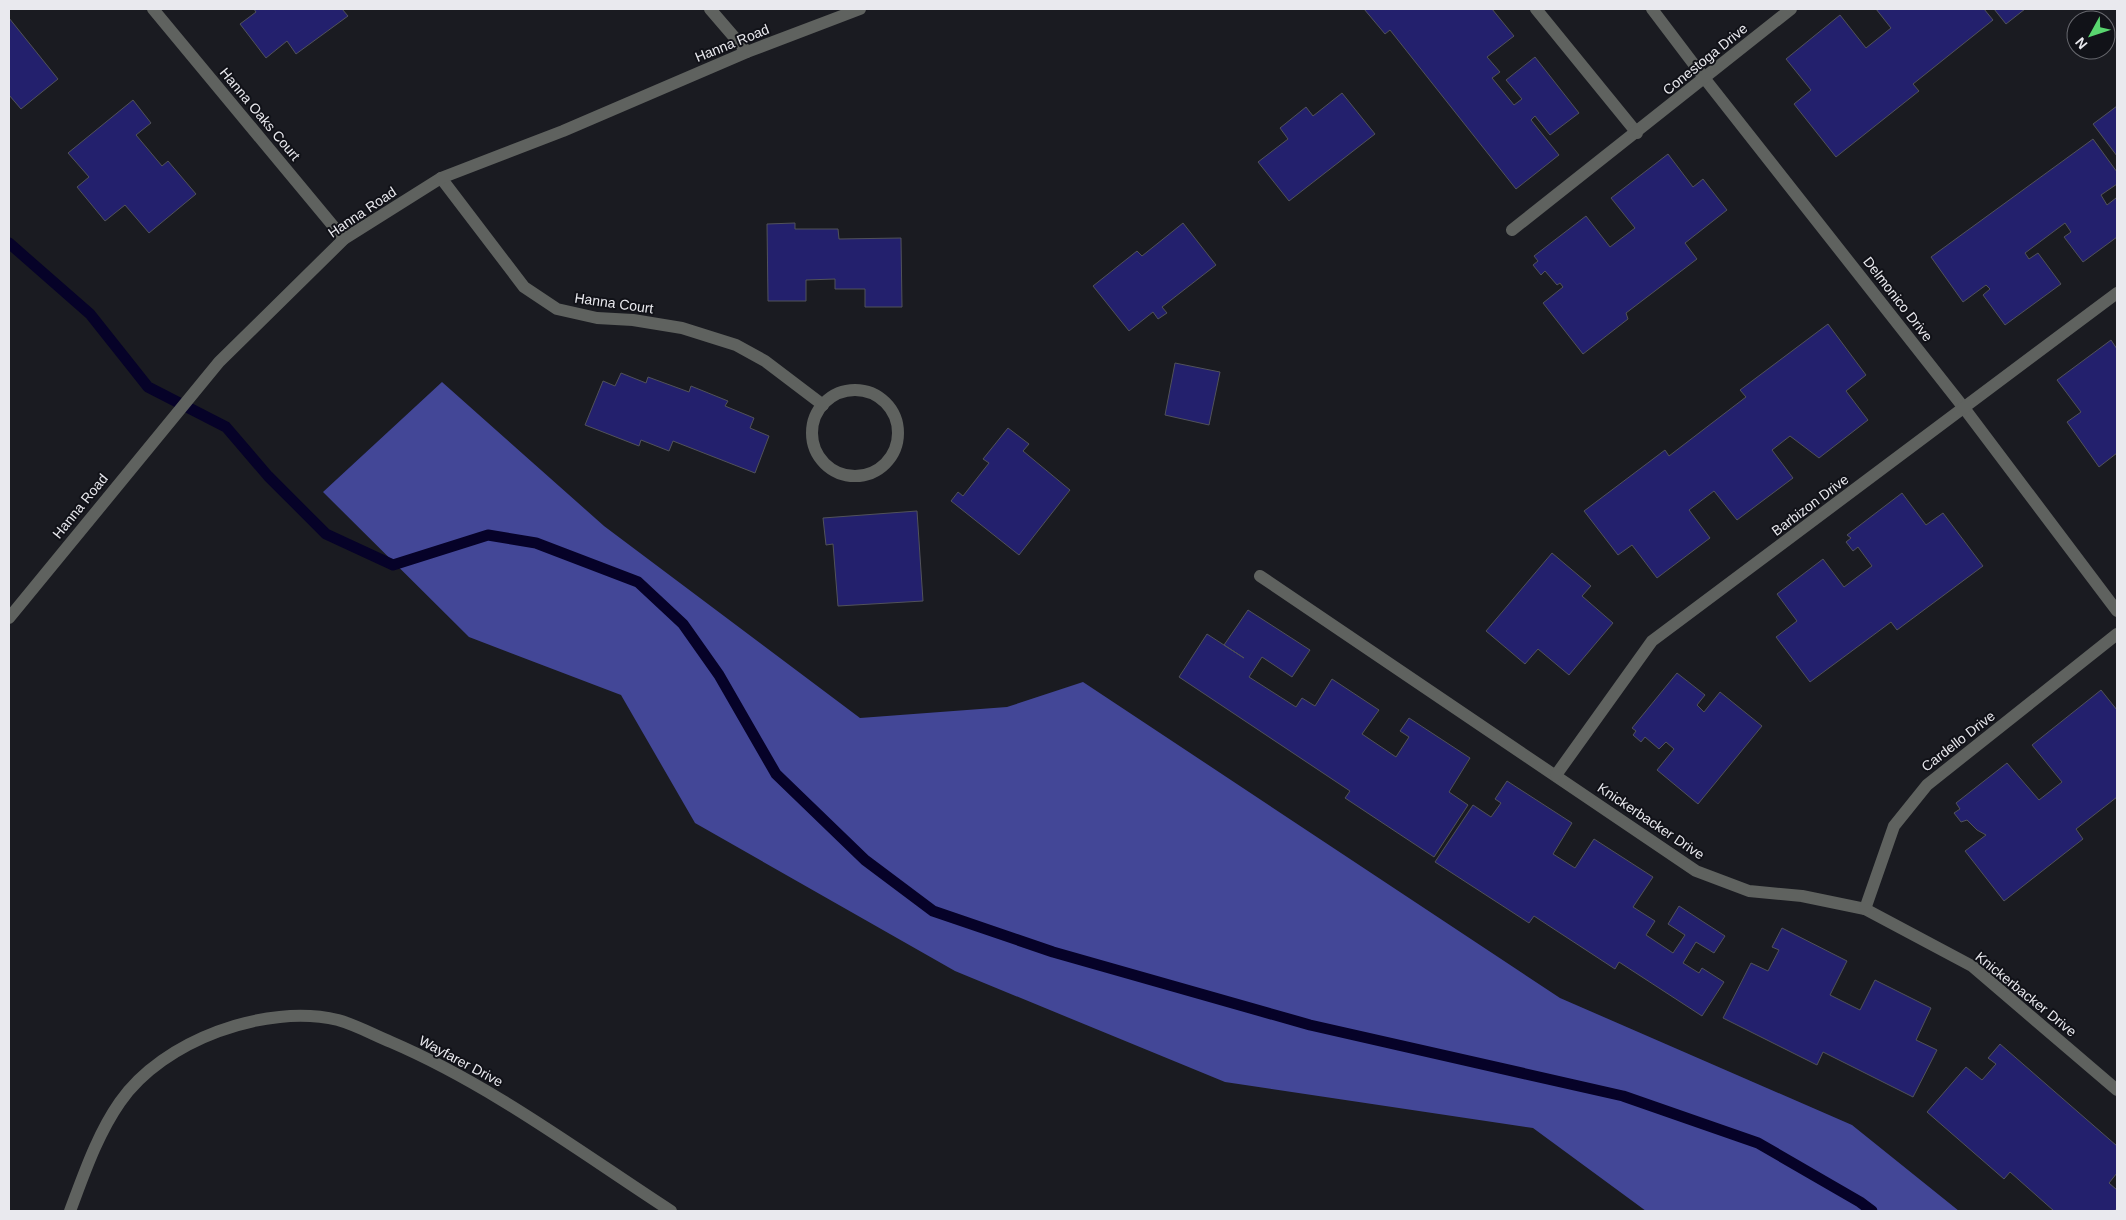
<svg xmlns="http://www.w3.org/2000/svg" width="2126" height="1220" font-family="Arial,sans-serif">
	<rect width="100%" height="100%" fill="#1a1b21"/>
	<path fill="#434797" d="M442,382L604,526L860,718L1007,707L1083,682L1560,998L1852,1125L1959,1211H1646L1533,1128L1225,1082L955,971L695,823L621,695L469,637L323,492Z"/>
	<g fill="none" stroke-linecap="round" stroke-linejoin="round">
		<path stroke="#060228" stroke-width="11" d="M9,243L90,314L148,387L226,427L268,476L326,534L393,565L488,535L536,543L638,582L683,624L719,675L776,774L865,860L933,911L1053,952L1310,1025L1623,1096L1758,1143L1860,1202L1872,1211"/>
	</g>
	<g fill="#23206d" stroke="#51525a">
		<path d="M254,9H342L348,16L296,54L287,41L266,58L240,24L256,12Z"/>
		<path d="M1364,9H1492L1514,36L1487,57L1500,72L1492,78L1514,105L1522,99L1506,80L1535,57L1579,113L1550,135L1535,116L1531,120L1559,155L1516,189L1390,30L1385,34Z"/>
		<path d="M1876,9H1984L1993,20L1913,84L1919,91L1836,157L1794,104L1811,90L1786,59L1840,15L1866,48L1891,28Z"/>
		<path d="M1994,9H2025L2006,24Z"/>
		<path d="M9,18L58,79L21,109L9,95Z"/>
		<path d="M1342,93L1375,134L1289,201L1258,162L1288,139L1280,128L1306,107L1313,116Z"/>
		<path d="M133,100L151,123L136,135L162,166L168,161L196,194L149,233L125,205L105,221L77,187L89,177L68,153Z"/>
		<path d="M2117,106V156L2093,124Z"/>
		<path d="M2093,139L2117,172V184L2101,195L2107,205L2116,198L2117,201V237L2083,262L2064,237L2071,232L2065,223L2025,253L2029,259L2038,253L2061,284L2005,325L1983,295L1990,289L1986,285L1963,302L1931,257Z"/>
		<path d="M1668,154L1693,187L1703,179L1727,210L1685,243L1697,259L1626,313L1628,319L1583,354L1543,303L1563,287L1560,283L1557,285L1545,271L1541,275L1533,265L1538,261L1534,256L1586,216L1610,247L1635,228L1611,198Z"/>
		<path d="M795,223V229H838L839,239L901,238L902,307H865V289H835V279L806,280V301H768L767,224Z"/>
		<path d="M1183,223L1216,265L1162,307L1167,313L1158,319L1153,312L1129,331L1093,286L1137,251L1142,256Z"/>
		<path d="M1828,324L1866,375L1846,391L1868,420L1819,458L1790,436L1772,450L1793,478L1737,520L1714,491L1689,510L1710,538L1657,578L1632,545L1618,555L1584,511L1665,450L1669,456L1746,397L1740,390Z"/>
		<path d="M2111,340L2117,349V453L2099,467L2067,422L2081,412L2057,380Z"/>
		<path d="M1175,363L1220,372L1209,425L1165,415Z"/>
		<path d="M621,373L646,383L648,377L689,392L691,386L728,401L725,406L754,418L750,428L769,436L755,473L673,441L669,451L641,440L639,446L585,425L603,381L615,386Z"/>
		<path d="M1008,428L1029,444L1023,451L1070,490L1019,555L951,501L958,492L963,496L989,463L983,459Z"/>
		<path d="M1902,493L1926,525L1943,513L1983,566L1897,630L1891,622L1810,682L1776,637L1797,621L1777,594L1823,559L1844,587L1872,566L1858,547L1853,551L1846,542L1851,538L1847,535Z"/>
		<path d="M917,511L923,601L838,606L833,544L826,545L823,518Z"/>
		<path d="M1552,553L1591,586L1582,596L1613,623L1569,675L1538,649L1525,664L1486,631Z"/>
		<path d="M1248,610L1310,650L1292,677L1262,657L1249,677L1296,707L1302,698L1315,706L1332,679L1379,710L1362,734L1396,757L1409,737L1400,731L1409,718L1470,758L1449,792L1468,805L1434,857L1345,798L1350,791L1179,677L1207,634L1244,658L1224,645Z"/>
		<path d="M1677,673L1705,695L1697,705L1704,712L1720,692L1762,726L1698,804L1657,770L1674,749L1666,742L1659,749L1645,737L1641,742L1633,735L1636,731L1632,728Z"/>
		<path d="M2101,690L2117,710V797L2076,829L2083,839L2004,901L1965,851L1986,835L1977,830L1967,820L1961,822L1954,813L1960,809L1956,803L2007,763L2039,800L2062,782L2032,745Z"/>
		<path d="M1507,781L1572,823L1553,854L1575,868L1594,839L1653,877L1633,907L1655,921L1646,935L1673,953L1685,935L1668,924L1679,906L1725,936L1714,953L1696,942L1683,963L1699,973L1702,968L1724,982L1702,1016L1619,962L1615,969L1534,916L1529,923L1435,862L1473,805L1491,817L1501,803L1495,799Z"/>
		<path d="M1782,928L1847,961L1830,995L1860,1010L1875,980L1931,1008L1916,1040L1937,1050L1913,1097L1823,1052L1817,1065L1723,1018L1751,963L1768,971L1779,950L1772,947Z"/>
		<path d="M2000,1044L2117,1146V1173L2109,1183L2117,1190V1208L2115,1211H2054L2010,1172L2004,1179L1927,1112L1966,1067L1982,1080L1996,1064L1988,1058Z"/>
	</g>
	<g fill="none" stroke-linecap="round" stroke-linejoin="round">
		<g stroke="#5f625f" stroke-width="12">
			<path d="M153,9L344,239"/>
			<path d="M710,9L747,52"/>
			<path d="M1536,9L1637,133"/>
			<path d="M1652,9L1705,79L1964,408L2117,611"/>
			<path d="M441,178L524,287L557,309L597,318L633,320L682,328L736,345L765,361L823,405"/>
			<path d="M1512,230L1791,9"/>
			<circle cx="855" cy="433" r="43"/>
			<path d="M1260,576L1696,871L1749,891L1802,896L1865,909L1972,966L2117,1090"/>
			<path d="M9,618L219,362L344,239L441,178L563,131L747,52L860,9"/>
			<path d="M1556,775L1652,641L2117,293"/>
			<path d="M1865,909L1894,826L1927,785L2117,634"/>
			<path d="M70,1211C84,1174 97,1135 120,1102C163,1040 266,1003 338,1020C356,1025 374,1035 391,1042C491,1085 580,1152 671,1211"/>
		</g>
	</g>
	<g text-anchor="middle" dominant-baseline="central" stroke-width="4" stroke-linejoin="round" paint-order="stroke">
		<g font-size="14" fill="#e9e9ee" stroke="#111218">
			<text transform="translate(732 43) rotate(-22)">Hanna Road</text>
			<text transform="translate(1705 59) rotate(-39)">Conestoga Drive</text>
			<text transform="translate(260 114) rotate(50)">Hanna Oaks Court</text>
			<text transform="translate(362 212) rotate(-34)">Hanna Road</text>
			<text transform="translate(1898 299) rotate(52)">Delmonico Drive</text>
			<text transform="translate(614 303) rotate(8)">Hanna Court</text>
			<text transform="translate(1810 505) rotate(-37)">Barbizon Drive</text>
			<text transform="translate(80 506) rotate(-51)">Hanna Road</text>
			<text transform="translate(1958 741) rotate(-38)">Cardello Drive</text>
			<text transform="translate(1651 821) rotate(34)">Knickerbacker Drive</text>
			<text transform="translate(2026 994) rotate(39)">Knickerbacker Drive</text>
			<text transform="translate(461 1061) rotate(28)">Wayfarer Drive</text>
		</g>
	</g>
	<rect width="2126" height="1220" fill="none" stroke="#e9e9ee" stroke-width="20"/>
	<g transform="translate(2091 35) rotate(230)"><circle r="24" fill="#111218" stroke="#67686e"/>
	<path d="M0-4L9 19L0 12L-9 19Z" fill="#59d56f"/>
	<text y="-8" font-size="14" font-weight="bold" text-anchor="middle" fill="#e9e9ee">N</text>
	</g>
</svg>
